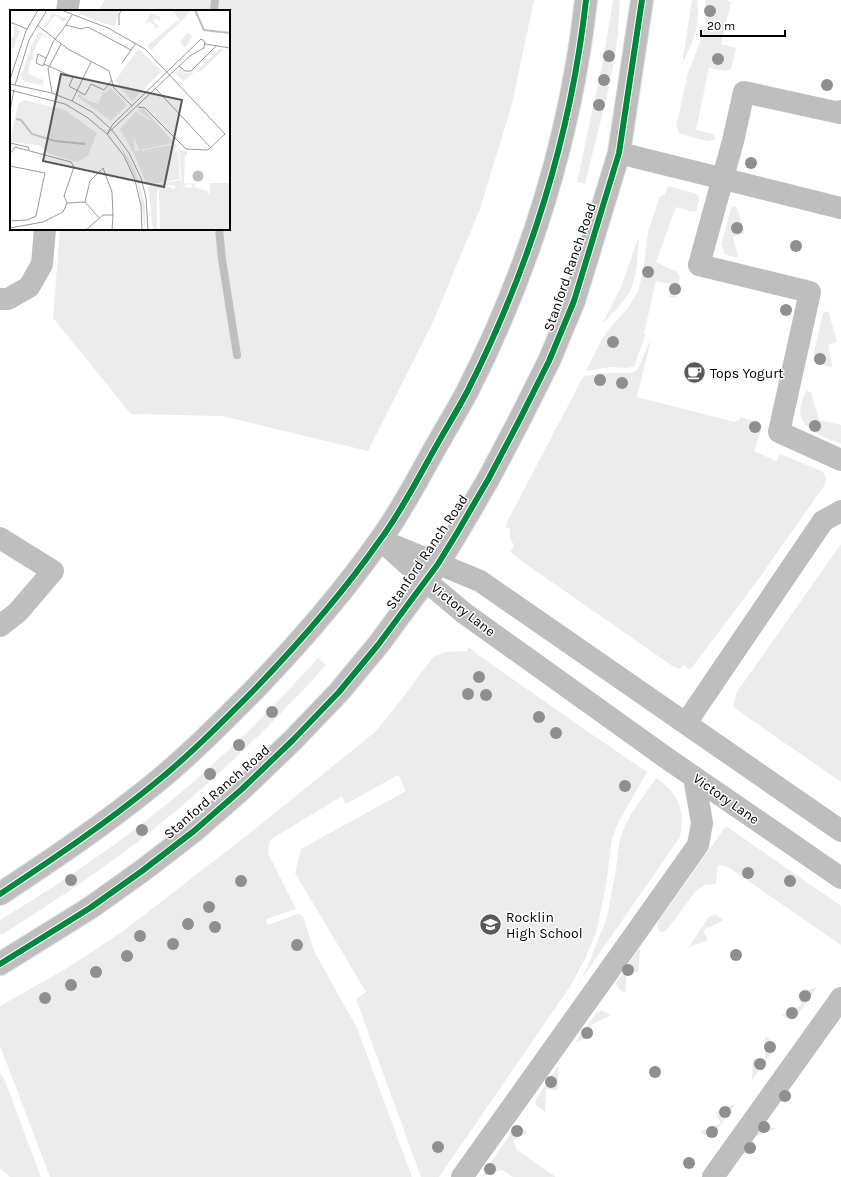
<svg xmlns="http://www.w3.org/2000/svg" width="841" height="1177" font-family="Karla,sans-serif">
	<rect width="100%" height="100%" fill="#fff"/>
	<g fill="#ececec">
		<path d="M105,0H534L512,104L480,209L433,322L368,451L222,416L131,414L53,318L60,229H229V11H98Z"/>
		<path d="M613,0H620L618,34L612,74L609,76L607,83L609,87L585,184L577,182L603,61Z"/>
		<path d="M692,0H697C701,25 693,42 682,64Z"/>
		<path d="M705,0H726L731,2L721,44L736,48L732,66L730,70L725,71L709,68L696,130L713,134L716,139L707,141L681,134L678,131V127H676L688,73L706,26V18Z"/>
		<path d="M668,186L697,194L699,198L697,210L694,212L676,207L656,262L677,272L680,277L675,298L669,297L671,284L656,281L644,333L646,334L634,366L628,368L610,367L586,371L602,339L610,328L627,309L638,291L643,273L648,232L660,196L665,195Z"/>
		<path d="M733,206L737,208L745,233L733,237L738,256L736,258L725,254L721,245L731,208Z"/>
		<path d="M638,239L639,240C637,258 638,280 627,296C621,305 612,314 604,322H603L621,287Z"/>
		<path d="M826,311L829,313L837,342L828,345L832,365L831,367L820,364L814,359V352L823,313Z"/>
		<path d="M652,335L637,397L735,422L736,420L739,421L740,417L761,423L762,427L754,451L776,461L780,454L819,470L823,472L826,479L824,486L755,584L690,670L683,665L680,669L674,667L520,560L510,551L514,546L510,537V529L506,527L507,522L583,377L600,373H630L637,370L640,365Z"/>
		<path d="M807,391L811,392L819,420L841,425V444C824,436 795,429 801,405C803,400 803,395 807,391Z"/>
		<path d="M841,544V782L733,707L737,692Z"/>
		<path d="M469,647L477,654L584,729L647,772L619,821L612,839L606,887L596,933L585,959L571,985L439,1177H421L356,999L366,992L295,873L301,849L406,791L398,775L346,804L342,796L270,840L268,853L296,909L266,919L268,925L298,914L303,916L314,951L357,1028L412,1177H50L0,1046V1006L67,968L122,932L245,837L375,732L394,709L433,657L446,652L467,651Z"/>
		<path d="M318,658L326,665C272,725 213,782 150,832C104,869 53,902 3,934H0V920C75,875 149,823 214,763C251,730 285,694 318,658Z"/>
		<path d="M656,778C679,793 685,810 680,837L576,987L587,968L607,918L616,869L620,839L625,826L631,814Z"/>
		<path d="M726,826L841,906V945L728,867L718,865L716,884L705,885L696,891L666,931L661,932C657,930 657,927 658,922Z"/>
		<path d="M715,914L724,920L703,930L708,940L688,948L709,917Z"/>
		<path d="M639,949L640,950L638,972L627,971L625,993C620,990 617,988 616,983Z"/>
		<path d="M817,987L795,1019C789,1021 786,1018 781,1015L802,1005L797,994Z"/>
		<path d="M601,1010L611,1015L591,1025L594,1035L575,1043L596,1013Z"/>
		<path d="M765,1036L774,1043V1050L752,1080L753,1059L765,1060Z"/>
		<path d="M557,1067L559,1068L557,1090L546,1089L545,1112L536,1105L535,1101Z"/>
		<path d="M0,1074L4,1078L41,1177H10L0,1168Z"/>
		<path d="M735,1104L713,1136L709,1138L700,1132L721,1123L716,1112Z"/>
		<path d="M765,1123L775,1129L752,1138L757,1148L739,1156L761,1124Z"/>
		<path d="M518,1127L521,1128L528,1133L513,1140L517,1150L556,1177H513L502,1170L481,1177L513,1130Z"/>
	</g>
	<g fill="none" stroke-linecap="round" stroke-linejoin="round">
		<g stroke="#bfbfbf" stroke-width="8">
			<path d="M214,11L215,0"/>
			<path d="M219,229L222,259L237,355"/>
		</g>
		<defs>
			<g id="major">
				<path d="M0,894C53,859 105,824 154,784C190,755 222,722 255,689C300,642 343,593 380,540C401,512 417,480 434,450C445,430 457,411 467,392C529,270 571,136 586,0"/>
				<path d="M0,964L90,908L142,871L194,831L242,789L293,740L339,692L378,645L438,564L457,533L489,478L519,421L549,361L574,301L619,153L642,0"/>
			</g>
		</defs>
		<use href="#major" stroke="#dbdbdb" stroke-width="24"/>
		<g stroke="#bebebe" stroke-width="22">
			<path d="M67,11L69,0"/>
			<path d="M841,111L840,113L744,92L733,141L699,265L810,292L779,432L841,460"/>
			<path d="M619,153L841,208"/>
			<path d="M0,299H8L29,287L42,264L45,229"/>
			<path d="M0,538L53,571L18,612L0,626"/>
			<path d="M381,540L426,581L464,613L665,757L841,878"/>
			<path d="M395,546L480,581L841,831"/>
			<path d="M686,723L823,521L841,511"/>
			<path d="M462,1177L633,937L698,845L702,823L694,777"/>
			<path d="M713,1177L841,998"/>
		</g>
		<use href="#major" stroke="#bebebe" stroke-width="22"/>
		<defs>
			<g id="cycleway">
				<path d="M0,894C53,859 105,824 154,784C190,755 222,722 255,689C300,642 343,593 380,540C401,512 417,480 434,450C445,430 457,411 467,392C529,270 571,136 586,0"/>
				<path d="M0,964L90,908L142,871L194,831L242,789L293,740L339,692L378,645L438,564L457,533L489,478L519,421L549,361L574,301L619,153L642,0"/>
			</g>
		</defs>
		<use href="#cycleway" stroke="#fff" stroke-width="8"/>
		<use href="#cycleway" stroke="#00873e" stroke-width="6"/>
	</g>
	<g fill="#8f8f8f">
		<circle cx="710" cy="11" r="6"/>
		<circle cx="609" cy="56" r="6"/>
		<circle cx="718" cy="59" r="6"/>
		<circle cx="604" cy="80" r="6"/>
		<circle cx="827" cy="85" r="6"/>
		<circle cx="599" cy="105" r="6"/>
		<circle cx="751" cy="163" r="6"/>
		<circle cx="737" cy="228" r="6"/>
		<circle cx="796" cy="246" r="6"/>
		<circle cx="648" cy="272" r="6"/>
		<circle cx="675" cy="289" r="6"/>
		<circle cx="786" cy="310" r="6"/>
		<circle cx="613" cy="342" r="6"/>
		<circle cx="820" cy="359" r="6"/>
		<circle cx="600" cy="380" r="6"/>
		<circle cx="622" cy="383" r="6"/>
		<circle cx="815" cy="426" r="6"/>
		<circle cx="755" cy="427" r="6"/>
		<circle cx="479" cy="677" r="6"/>
		<circle cx="468" cy="694" r="6"/>
		<circle cx="486" cy="695" r="6"/>
		<circle cx="272" cy="712" r="6"/>
		<circle cx="539" cy="717" r="6"/>
		<circle cx="556" cy="733" r="6"/>
		<circle cx="239" cy="745" r="6"/>
		<circle cx="210" cy="774" r="6"/>
		<circle cx="625" cy="786" r="6"/>
		<circle cx="142" cy="830" r="6"/>
		<circle cx="748" cy="873" r="6"/>
		<circle cx="71" cy="880" r="6"/>
		<circle cx="241" cy="881" r="6"/>
		<circle cx="790" cy="881" r="6"/>
		<circle cx="209" cy="907" r="6"/>
		<circle cx="188" cy="924" r="6"/>
		<circle cx="215" cy="927" r="6"/>
		<circle cx="140" cy="936" r="6"/>
		<circle cx="173" cy="944" r="6"/>
		<circle cx="297" cy="945" r="6"/>
		<circle cx="736" cy="955" r="6"/>
		<circle cx="127" cy="956" r="6"/>
		<circle cx="628" cy="970" r="6"/>
		<circle cx="96" cy="972" r="6"/>
		<circle cx="71" cy="985" r="6"/>
		<circle cx="805" cy="996" r="6"/>
		<circle cx="45" cy="998" r="6"/>
		<circle cx="792" cy="1013" r="6"/>
		<circle cx="587" cy="1033" r="6"/>
		<circle cx="770" cy="1047" r="6"/>
		<circle cx="760" cy="1064" r="6"/>
		<circle cx="655" cy="1072" r="6"/>
		<circle cx="551" cy="1082" r="6"/>
		<circle cx="785" cy="1096" r="6"/>
		<circle cx="725" cy="1112" r="6"/>
		<circle cx="764" cy="1127" r="6"/>
		<circle cx="517" cy="1131" r="6"/>
		<circle cx="712" cy="1132" r="6"/>
		<circle cx="438" cy="1147" r="6"/>
		<circle cx="750" cy="1148" r="6"/>
		<circle cx="689" cy="1163" r="6"/>
		<circle cx="490" cy="1169" r="6"/>
	</g>
	<defs>
		<symbol id="cafe-disc" viewBox="-11 -11 22 22"><circle r="9.5" fill="#595959" stroke="#fff"/><path d="M-5.5-4.5H6V0H3Q3 3.5 0 3.5H-2.5Q-5.5 3.5-5.5 0ZM3-3.2v2h1.7v-2ZM-6 4.5H4V6H-6Z" fill="#fff"/></symbol>
		<symbol id="school-disc" viewBox="-11 -11 22 22"><circle r="9.5" fill="#595959" stroke="#fff"/><path d="M0-5L7-2L0 1L-7-2ZM-4 1L0 2.5L4 1V4Q0 6-4 4Z" fill="#fff"/></symbol>
	</defs>
	<g fill-rule="evenodd">
		<use href="#cafe-disc" x="682" y="360" width="25" height="25"/>
		<use href="#school-disc" x="478" y="912" width="25" height="25"/>
	</g>
	<g text-anchor="middle" dominant-baseline="central" stroke-width="3" stroke-linejoin="round" paint-order="stroke">
		<g font-size="14" fill="#000" stroke="#fff">
			<text transform="translate(570 267) rotate(-71)">Stanford Ranch Road</text>
			<text transform="translate(427 552) rotate(-56)">Stanford Ranch Road</text>
			<text transform="translate(463 610) rotate(38)">Victory Lane</text>
			<text transform="translate(217 792) rotate(-41)">Stanford Ranch Road</text>
			<text transform="translate(726 799) rotate(35)">Victory Lane</text>
		</g>
		<g font-size="14" fill="#000" stroke="#fff" text-anchor="start">
			<text x="710" y="373">Tops Yogurt</text>
			<text x="506" y="917">Rocklin<tspan x="506" dy="16">High School</tspan></text>
		</g>
	</g>
	<g transform="translate(10 10)">
		<rect width="220" height="220" fill="#fff"/>
		<path d="M71,0H109L105,17L69,4ZM162,0H181L171,12ZM41,2L57,9L53,12L45,5L36,17L45,25L32,15L40,9ZM141,3L150,6V11L145,8L143,12L149,16L144,20L145,15L138,12L134,16ZM168,10L170,12L142,39L149,47L137,36ZM4,15L10,21L3,39L0,38V27H4ZM29,21L40,29L32,25L23,42V50H21L18,63L32,70L34,65L33,75L15,72L11,66L21,37ZM178,22L182,27L175,38L170,32ZM128,39L152,61L122,91L105,71ZM210,39L216,41H212L191,61L189,58ZM169,59L176,63L184,62L174,71L166,64ZM100,77L117,95L101,111L67,86L69,83L74,89L77,87L76,90L88,94L93,82L96,83ZM14,90L55,100L87,123L78,146L67,152L40,144L28,135L0,132L8,94ZM131,99H134L164,133L129,140L123,126L125,141L133,140L134,144V140L166,134L168,137L165,138L166,144L168,138L170,169L137,175L124,144L110,119L126,101L132,106L143,111L127,100ZM108,132L122,154L129,171L135,196V220L128,174ZM169,139L178,142L175,147L174,173L186,174L184,177L197,180L180,178L183,176L180,174L172,176ZM171,170L172,176L155,175L147,181V220H143L138,176ZM200,173H220V220H150L149,181L155,176L165,179V175L197,181L199,185Z" fill="#ececec"/>
		<path d="M182.5 166a5.5 5.5 0 1 1 11 0a5.5 5.5 0 1 1-11 0Z" fill="#bfbfbf"/>
		<path fill="none" stroke="#bfbfbf" stroke-width="2" d="M185,0L194,20L220,23M6,109L11,110L22,124L45,131L75,134"/>
		<path fill="none" stroke="#999" stroke-width="1" d="M51,0L98,18L135,39L215,124L198,140L176,139L135,98L128,97M62,5L56,15L71,19L78,17L121,40M0,12L17,19M27,15L58,39L99,61L104,78L122,96M109,15V4L112,0M191,29L195,32L194,38L181,45L97,124L103,114ZM195,34L220,38M36,48L28,44L26,53L33,56L43,32L56,15M112,53L126,33M34,54L63,67L59,76L75,85L81,74L94,80L102,70M169,56L175,61H181L207,35M0,69L16,21L28,0M0,74L42,83L62,91L82,102L102,120L119,143L131,168L136,188L138,220M5,75L19,30L37,0M146,79L201,138M0,80L55,94L78,108L97,124L114,146L125,170L131,196L132,220M42,83L38,59L51,34M62,91L81,52M0,101L4,79M0,133L18,137L19,140M0,144L5,137L61,152L64,157L54,186L57,193M0,156L35,163L26,206L17,210L0,211M75,192L89,208M0,218L33,212L53,202L57,193L75,192L80,171L93,158L102,182L103,205H93L76,220M102,220L103,205"/>
		<path fill="#595959" fill-opacity="0.15" stroke="#595959" stroke-width="2" d="M51,64L172,90L154,177L33,151Z"/>
		<rect width="220" height="220" fill="none" stroke="#000" stroke-width="2"/>
	</g>
	<path d="M701 30v6h84v-6" fill="none" stroke="#000000" stroke-width="2"/>
	<text x="707" y="30" font-size="12" fill="#000000" stroke="#ffffff" stroke-width="3" paint-order="stroke">20 m</text>
</svg>
